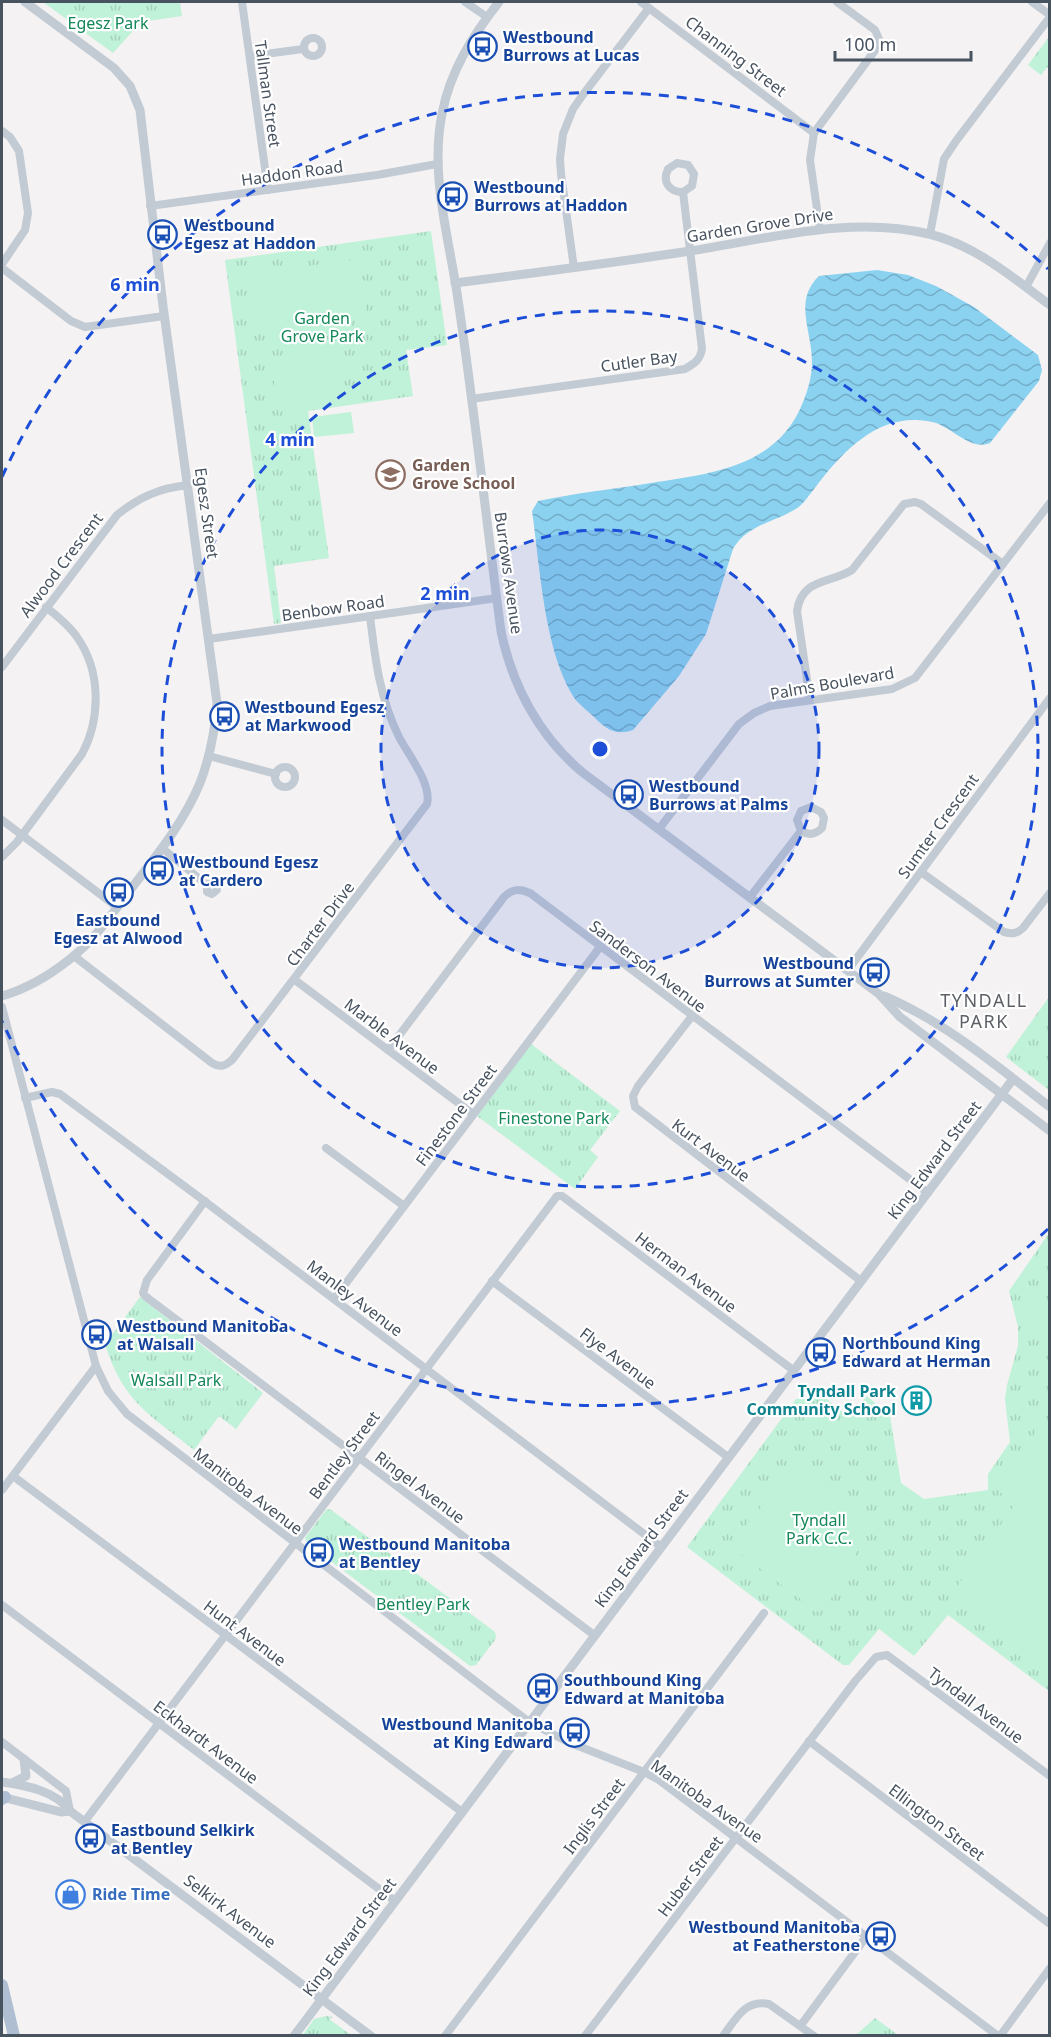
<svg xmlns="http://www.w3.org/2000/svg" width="1051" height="2037" font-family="'Noto Sans',sans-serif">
	<defs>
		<pattern id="park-tufts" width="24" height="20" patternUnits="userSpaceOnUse" patternTransform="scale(1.5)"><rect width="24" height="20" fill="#bff2d8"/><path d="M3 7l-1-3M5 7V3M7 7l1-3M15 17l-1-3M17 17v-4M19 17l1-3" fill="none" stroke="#a6d1bc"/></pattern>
		<pattern id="water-waves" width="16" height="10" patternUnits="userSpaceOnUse" patternTransform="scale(1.5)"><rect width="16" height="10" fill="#8bd2f1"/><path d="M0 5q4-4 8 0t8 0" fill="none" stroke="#74adc7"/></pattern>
	</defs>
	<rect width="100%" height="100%" fill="#f4f2f2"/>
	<g fill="url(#park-tufts)">
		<path d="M43,2H180L182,16L141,22L113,53Z"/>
		<path d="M1049,37V69L1047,67L1041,75L1028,65Z"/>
		<path d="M431,231L447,345L406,350L413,396L308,411L329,558L274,566L281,623L274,624L225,260Z"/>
		<path d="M1049,997V1090L1006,1057Z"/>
		<path d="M531,1044L620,1111L590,1150L598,1157L575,1189L477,1116Z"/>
		<path d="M1049,1233V1691L948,1615L914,1656L879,1629L849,1665H843L687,1547L796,1399L823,1396L850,1418L867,1396L890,1416L901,1483L924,1499L988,1490V1474L1010,1442L1005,1399L1007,1385L1018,1346V1327L1009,1291Z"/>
		<path d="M140,1297L263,1393L236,1429L219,1416L194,1450C149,1414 123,1402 105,1344Z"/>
		<path d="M330,1509L495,1632L496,1637L495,1640L476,1665L470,1666L308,1544L305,1538L307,1535L326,1510Z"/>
		<path d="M326,2016L333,2017L329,2019L351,2035H303L314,2019Z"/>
		<path d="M875,2018L898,2035H856Z"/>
	</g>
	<g fill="#bff2d8">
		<path d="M358,259L366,315L253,331L245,275Z"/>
		<path d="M334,338L342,396L338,403L278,412C264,361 287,345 334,338Z"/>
		<path d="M351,412L354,433L314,437L312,417Z"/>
		<path d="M1032,1301L1049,1314V1335L1048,1338L1020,1317Z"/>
		<path d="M1043,1423L1050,1428V1660L1048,1663L959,1594L957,1587L1015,1504L993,1487Z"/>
		<path d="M799,1460C821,1476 856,1497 860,1527C861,1534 858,1543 857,1550C854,1562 849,1574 843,1584C836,1595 826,1603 818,1612L734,1549V1541Z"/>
	</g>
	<path fill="url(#water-waves)" d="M877,270L908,275L936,286L974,307L1038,355L1042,370L1039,381L990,443C972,451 953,429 936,423C930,421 921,420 914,420C874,420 844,451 821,480C815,487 808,498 801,505C781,522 748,522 733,549L706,634L679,676L633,730C615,736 606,729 593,716C587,710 578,704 573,696C544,649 540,567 532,511L538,501C576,493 614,489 651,483C711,474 778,467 803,402C808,390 812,376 812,362C812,330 793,301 819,276Z"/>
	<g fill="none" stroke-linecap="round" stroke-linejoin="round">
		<g stroke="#c2cad4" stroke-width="8">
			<path d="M242,2L268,190"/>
			<path d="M465,2L487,17"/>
			<path d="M641,2L814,133"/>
			<path d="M1032,2L1050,15"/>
			<circle cx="313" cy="47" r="9"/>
			<path d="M250,56L303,49"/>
			<path d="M2,131L10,137L19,151L28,213L25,230L2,264"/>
			<path d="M150,206L377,175L437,164"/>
			<path d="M820,230L810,160L814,133L876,49L879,39L875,30L837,2"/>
			<path d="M930,234L944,159L956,141L1050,17"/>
			<path d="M2,268L71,321L85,327L164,316"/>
			<path d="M574,268L561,174L560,159L563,134L573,109L582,96L649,8"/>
			<path d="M1026,287L1050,243"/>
			<path d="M471,399L685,369C695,363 700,360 702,349L683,192C669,192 662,182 668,169L677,163L688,165L694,174L692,186L683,192"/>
			<path d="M209,639L497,598"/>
			<path d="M2,667L117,515C139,497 160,488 188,485"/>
			<path d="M810,700L797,611C802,578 829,584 852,570L904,504L915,502L921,504L1003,564"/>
			<path d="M209,756L276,774"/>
			<circle cx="285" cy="777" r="10"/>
			<path d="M2,820L117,907"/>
			<path d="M659,829L739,724L754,713L770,706L892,689L915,678L1050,503"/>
			<path d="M162,848L207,885V892L212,894L217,890L216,885L212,883L207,885"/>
			<path d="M2,857L17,842L82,754C101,718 101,671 77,637C69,625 57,616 46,607"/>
			<path d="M921,872L1004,932C1012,934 1017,934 1023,928L1050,893"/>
			<path d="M750,897L801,831L797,820L801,811L811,807L821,812L824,818L822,828C816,834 809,836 801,831"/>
			<path d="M74,956L212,1063C220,1068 225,1066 232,1060L427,804C432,784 409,756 399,737C380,699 375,659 370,616"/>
			<path d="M848,970L1050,698"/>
			<path d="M295,980L473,1114"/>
			<path d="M2,1007L96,1366L108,1391L127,1414L529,1722L568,1742L644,1772L659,1780L998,2036"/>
			<path d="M692,1016L638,1086L633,1096L635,1107L861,1281"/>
			<path d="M388,1050L504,897C512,889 519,888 530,893L928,1193"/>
			<path d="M25,1098L52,1092L60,1094L199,1197L660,1546"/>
			<path d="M326,1148L404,1206"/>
			<path d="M205,1201L147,1280L143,1293L145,1296L594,1635"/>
			<path d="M492,1281L728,1457"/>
			<path d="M334,1299L600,947"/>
			<path d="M13,1476L462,1812"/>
			<path d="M2,1490L96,1366"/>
			<path d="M2,1605L395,1901"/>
			<path d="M809,1741L1050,1924"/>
			<path d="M2,1742L66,1791L70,1811"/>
			<path d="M85,1821L557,1196H562L793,1370"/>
			<path d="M801,2025L866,1937"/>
			<path d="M445,2036L764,1613"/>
			<path d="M585,2036L856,1680L876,1657L887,1655L1050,1776"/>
			<path d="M723,2036C736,2019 745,1999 769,2004L814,2036"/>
			<path d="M1000,2036L1050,1968"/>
		</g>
		<g stroke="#c2cad4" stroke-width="9">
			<path d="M499,2C473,35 450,71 442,114C430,174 448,234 457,293C474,405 486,519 501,631C512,685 539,736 582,772L879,994L900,1017L1050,1131"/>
			<path d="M455,283C534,273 612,263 690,251C768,239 850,215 929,234C975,245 1012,277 1050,305"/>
			<path d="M2,996C26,989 50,975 70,959C93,941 110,917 127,894C154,859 183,824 200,783C210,757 215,730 217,703L163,306L140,110L130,86L114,68L25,2"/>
			<path d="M884,996C945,1022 998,1067 1050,1107"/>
			<path d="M2,1782C25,1785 56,1791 70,1811L371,2036"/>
			<path d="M14,1782L26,1776L24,1759"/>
			<path d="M2,1797L61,1812L70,1811"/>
			<path d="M294,2036L1013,1079"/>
		</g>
		<g stroke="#b0bed1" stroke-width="12">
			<path d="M2,1799L5,1797"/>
			<path d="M2,1985L14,2036"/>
		</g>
	</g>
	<circle cx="600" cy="749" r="219" fill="#1d4ed8" fill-opacity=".12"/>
	<g fill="none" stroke="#1d4ed8" stroke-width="3" stroke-dasharray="10 8">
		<circle cx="600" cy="749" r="219"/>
		<circle cx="600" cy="749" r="438"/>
		<path d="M1048 1229A657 657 0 0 1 2 1021M2 477A657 657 0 0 1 1048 269"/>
	</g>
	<defs>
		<symbol id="bus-ring" viewBox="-11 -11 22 22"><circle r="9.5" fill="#fff" stroke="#1a4fb4" stroke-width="1.5"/><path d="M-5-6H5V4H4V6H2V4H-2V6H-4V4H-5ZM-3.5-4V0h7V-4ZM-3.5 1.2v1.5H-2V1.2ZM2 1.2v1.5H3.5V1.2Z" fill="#1a4fb4"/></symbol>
		<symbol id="school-ring" viewBox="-11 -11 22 22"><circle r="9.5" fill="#fff" stroke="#8d6e63" stroke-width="1.5"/><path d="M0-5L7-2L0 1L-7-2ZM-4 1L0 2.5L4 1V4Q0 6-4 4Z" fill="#8d6e63"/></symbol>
		<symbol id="building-ring" viewBox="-11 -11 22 22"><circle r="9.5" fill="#fff" stroke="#0f9aa8" stroke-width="1.5"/><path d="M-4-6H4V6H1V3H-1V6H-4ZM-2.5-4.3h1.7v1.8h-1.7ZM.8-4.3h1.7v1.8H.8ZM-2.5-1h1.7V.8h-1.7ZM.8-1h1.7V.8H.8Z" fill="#0f9aa8"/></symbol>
		<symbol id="shop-ring" viewBox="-11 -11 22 22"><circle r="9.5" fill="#fff" stroke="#3f7fe0" stroke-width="1.5"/><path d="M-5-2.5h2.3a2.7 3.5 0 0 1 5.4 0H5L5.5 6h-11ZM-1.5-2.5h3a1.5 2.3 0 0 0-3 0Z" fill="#3f7fe0"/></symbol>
	</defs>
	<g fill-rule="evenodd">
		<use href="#bus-ring" x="466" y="30" width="33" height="33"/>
		<use href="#bus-ring" x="436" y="180" width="33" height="33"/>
		<use href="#bus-ring" x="146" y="218" width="33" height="33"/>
		<use href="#school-ring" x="374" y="458" width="33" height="33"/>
		<use href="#bus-ring" x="208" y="700" width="33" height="33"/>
		<use href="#bus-ring" x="612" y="778" width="33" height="33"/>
		<use href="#bus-ring" x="142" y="854" width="33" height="33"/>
		<use href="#bus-ring" x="102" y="876" width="33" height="33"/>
		<use href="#bus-ring" x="858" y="956" width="33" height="33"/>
		<use href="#bus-ring" x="80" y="1318" width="33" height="33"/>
		<use href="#bus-ring" x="804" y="1336" width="33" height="33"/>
		<use href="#building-ring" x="900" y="1384" width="33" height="33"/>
		<use href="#bus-ring" x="302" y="1536" width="33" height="33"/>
		<use href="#bus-ring" x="526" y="1672" width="33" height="33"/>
		<use href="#bus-ring" x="558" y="1716" width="33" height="33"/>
		<use href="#bus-ring" x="74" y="1822" width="33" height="33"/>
		<use href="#shop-ring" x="54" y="1878" width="33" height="33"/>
		<use href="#bus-ring" x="864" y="1920" width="33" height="33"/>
	</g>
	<g text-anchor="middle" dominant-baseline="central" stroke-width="4.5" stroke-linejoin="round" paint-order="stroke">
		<g font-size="16" fill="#138758" stroke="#fff">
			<text x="108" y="23">Egesz Park</text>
			<text x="322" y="318">Garden<tspan x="322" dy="18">Grove Park</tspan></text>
			<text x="554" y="1118">Finestone Park</text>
			<text x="176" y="1380">Walsall Park</text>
			<text x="819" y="1520">Tyndall<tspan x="819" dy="18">Park C.C.</tspan></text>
			<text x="423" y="1604">Bentley Park</text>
		</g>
		<g font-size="16" font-weight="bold" fill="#164399" stroke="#fff" text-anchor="start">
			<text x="503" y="37">Westbound<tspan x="503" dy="18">Burrows at Lucas</tspan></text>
			<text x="474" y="187">Westbound<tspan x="474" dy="18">Burrows at Haddon</tspan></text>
			<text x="184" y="225">Westbound<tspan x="184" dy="18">Egesz at Haddon</tspan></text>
			<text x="245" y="707">Westbound Egesz<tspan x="245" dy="18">at Markwood</tspan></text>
			<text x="649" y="786">Westbound<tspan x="649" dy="18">Burrows at Palms</tspan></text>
			<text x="179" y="862">Westbound Egesz<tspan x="179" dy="18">at Cardero</tspan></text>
			<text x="118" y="920" text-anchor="middle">Eastbound<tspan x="118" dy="18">Egesz at Alwood</tspan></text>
			<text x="854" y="963" text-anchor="end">Westbound<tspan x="854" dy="18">Burrows at Sumter</tspan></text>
			<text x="117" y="1326">Westbound Manitoba<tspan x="117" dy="18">at Walsall</tspan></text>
			<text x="842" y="1343">Northbound King<tspan x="842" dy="18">Edward at Herman</tspan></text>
			<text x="339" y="1544">Westbound Manitoba<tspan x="339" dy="18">at Bentley</tspan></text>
			<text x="564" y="1680">Southbound King<tspan x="564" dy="18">Edward at Manitoba</tspan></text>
			<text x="553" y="1724" text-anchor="end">Westbound Manitoba<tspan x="553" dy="18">at King Edward</tspan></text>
			<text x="111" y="1830">Eastbound Selkirk<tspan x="111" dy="18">at Bentley</tspan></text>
			<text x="860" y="1927" text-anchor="end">Westbound Manitoba<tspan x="860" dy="18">at Featherstone</tspan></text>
		</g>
		<g font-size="16" fill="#485360" stroke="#fff">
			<text transform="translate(736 56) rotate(37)">Channing Street</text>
			<text transform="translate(268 94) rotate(82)">Tallman Street</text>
			<text transform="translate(292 173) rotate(-8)">Haddon Road</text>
			<text transform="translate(760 225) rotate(-9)">Garden Grove Drive</text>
			<text transform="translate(639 361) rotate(-8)">Cutler Bay</text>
			<text transform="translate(207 513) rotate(82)">Egesz Street</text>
			<text transform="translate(61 565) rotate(-53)">Alwood Crescent</text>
			<text transform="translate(509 573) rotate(82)">Burrows Avenue</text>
			<text transform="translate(333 608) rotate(-8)">Benbow Road</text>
			<text transform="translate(832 683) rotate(-10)">Palms Boulevard</text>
			<text transform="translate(938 826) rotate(-54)">Sumter Crescent</text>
			<text transform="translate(320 924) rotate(-53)">Charter Drive</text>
			<text transform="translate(648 966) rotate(37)">Sanderson Avenue</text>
			<text transform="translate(392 1036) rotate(37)">Marble Avenue</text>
			<text transform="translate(456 1115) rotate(-53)">Finestone Street</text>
			<text transform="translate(711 1150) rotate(37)">Kurt Avenue</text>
			<text transform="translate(934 1160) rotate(-53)">King Edward Street</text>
			<text transform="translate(686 1272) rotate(37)">Herman Avenue</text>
			<text transform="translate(355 1298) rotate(37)">Manley Avenue</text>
			<text transform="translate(618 1358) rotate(37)">Flye Avenue</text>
			<text transform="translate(344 1455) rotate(-53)">Bentley Street</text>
			<text transform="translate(420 1487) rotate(37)">Ringel Avenue</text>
			<text transform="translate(248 1491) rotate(37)">Manitoba Avenue</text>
			<text transform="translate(641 1548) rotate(-53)">King Edward Street</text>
			<text transform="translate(245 1633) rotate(37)">Hunt Avenue</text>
			<text transform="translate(976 1705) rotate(37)">Tyndall Avenue</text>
			<text transform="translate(206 1742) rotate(37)">Eckhardt Avenue</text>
			<text transform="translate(707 1801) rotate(35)">Manitoba Avenue</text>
			<text transform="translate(594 1816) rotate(-53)">Inglis Street</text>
			<text transform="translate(937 1822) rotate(37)">Ellington Street</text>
			<text transform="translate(690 1876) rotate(-53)">Huber Street</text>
			<text transform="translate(230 1911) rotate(37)">Selkirk Avenue</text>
			<text transform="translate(349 1937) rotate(-53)">King Edward Street</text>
		</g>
		<g font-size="16" font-weight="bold" fill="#785e54" stroke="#fff" text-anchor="start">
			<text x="412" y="465">Garden<tspan x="412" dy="18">Grove School</tspan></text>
		</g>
		<g font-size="16" font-weight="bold" fill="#0d838f" stroke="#fff" text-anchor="end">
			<text x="896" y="1391">Tyndall Park<tspan x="896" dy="18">Community School</tspan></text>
		</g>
		<g font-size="16" font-weight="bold" fill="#366cbe" stroke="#fff" text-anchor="start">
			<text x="92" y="1894">Ride Time</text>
		</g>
		<g font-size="18" letter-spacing="1.5" fill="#5d6167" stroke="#fff">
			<text x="984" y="1000">TYNDALL<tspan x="984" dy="21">PARK</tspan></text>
		</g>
	</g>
	<circle cx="600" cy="749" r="9" fill="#1d4ed8" stroke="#fff" stroke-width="3"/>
	<g font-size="18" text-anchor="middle" font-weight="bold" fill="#1d4ed8" stroke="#fff" stroke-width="4.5" stroke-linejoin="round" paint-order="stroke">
		<text x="135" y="291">6 min</text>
		<text x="290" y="446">4 min</text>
		<text x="445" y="600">2 min</text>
	</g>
	<rect width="1051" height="2037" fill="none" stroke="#485360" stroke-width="6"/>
	<path d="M835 51v9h136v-9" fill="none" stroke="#485360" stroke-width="3"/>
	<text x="844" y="51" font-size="18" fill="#485360" stroke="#ffffff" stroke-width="4.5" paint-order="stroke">100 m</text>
</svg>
